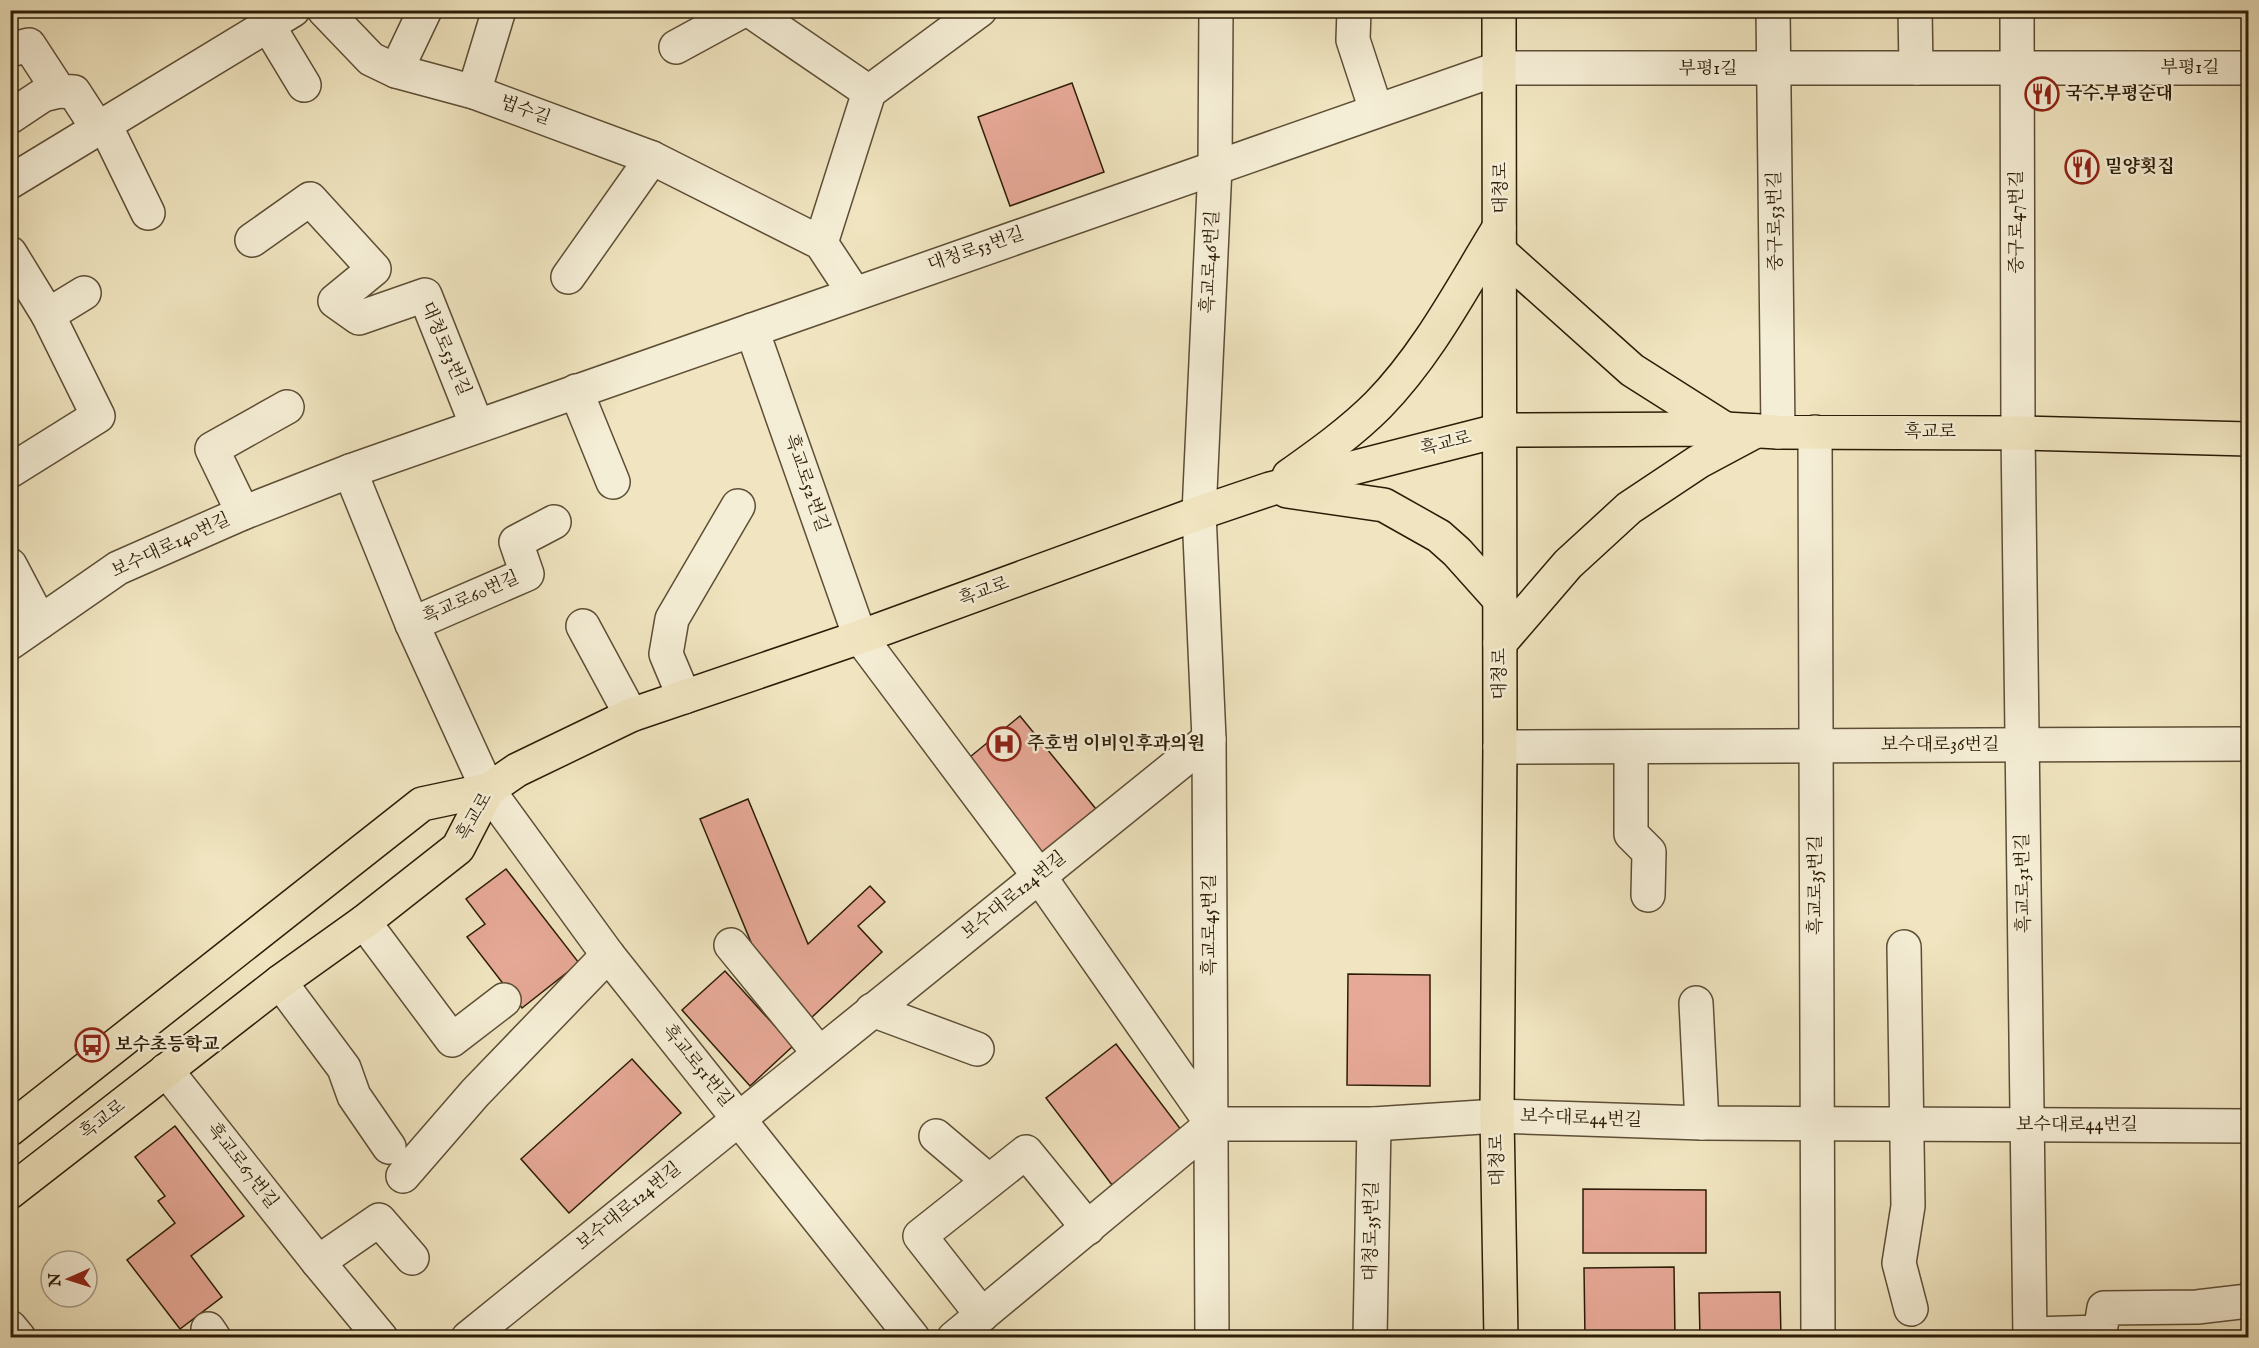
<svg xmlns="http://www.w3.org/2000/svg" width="2259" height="1348" font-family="'IM FELL English','Noto Serif KR',serif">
	<rect width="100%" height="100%" fill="#f0e5c0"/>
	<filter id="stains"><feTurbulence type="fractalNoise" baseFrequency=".00333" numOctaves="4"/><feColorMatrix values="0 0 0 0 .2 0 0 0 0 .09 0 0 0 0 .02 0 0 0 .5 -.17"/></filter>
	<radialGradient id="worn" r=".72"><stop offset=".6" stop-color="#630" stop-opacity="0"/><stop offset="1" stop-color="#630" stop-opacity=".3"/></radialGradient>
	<g fill="#e7a997" stroke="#2c1c07" stroke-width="1.5">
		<path d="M1072,83L1104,172L1010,206L978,117Z"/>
		<path d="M1020,716L1096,809L1041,854L965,761Z"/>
		<path d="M748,799L808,944L870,886L885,902L858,926L882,952L811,1018L760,964L700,819Z"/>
		<path d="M506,869L579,963L522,1008L467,937L485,924L466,899Z"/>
		<path d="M725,971L793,1046L750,1086L682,1010Z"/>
		<path d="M1348,974L1430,975V1086L1347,1085Z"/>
		<path d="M1116,1044L1182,1131L1112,1185L1046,1098Z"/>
		<path d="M632,1059L681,1113L569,1213L521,1159Z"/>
		<path d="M175,1126L244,1216L191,1256L222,1297L180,1329L127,1260L175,1223L158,1201L165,1196L135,1157Z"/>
		<path d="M1583,1189L1706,1190V1253H1583Z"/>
		<path d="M1674,1267L1675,1338H1585L1584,1268Z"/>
		<path d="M1780,1292L1781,1338H1700L1699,1293Z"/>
	</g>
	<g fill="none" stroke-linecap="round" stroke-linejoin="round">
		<defs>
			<g id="minor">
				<path d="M324,10L371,59L396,71L474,92L652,158L821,243L854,293"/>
				<path d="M749,10L869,92"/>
				<path d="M1354,10L1353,40L1376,110"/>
				<path d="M1773,10L1778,432"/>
				<path d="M1915,10L1916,68"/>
				<path d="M2017,10L2018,433L2030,1338"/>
				<path d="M269,27L304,85"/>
				<path d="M676,47L744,10"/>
				<path d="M10,50L29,45L59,91L74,92L98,129"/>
				<path d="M396,71L425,10"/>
				<path d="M474,92L499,10"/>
				<path d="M10,117L43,95L59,91"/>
				<path d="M105,125L148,213"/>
				<path d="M10,182L293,10"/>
				<path d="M252,240L310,199L374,269L335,301L359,318L425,295L477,426"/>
				<path d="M821,243L869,92L980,10"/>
				<path d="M10,253L48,315"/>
				<path d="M568,277L652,158"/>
				<path d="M752,330L860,637L1039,876L1212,1124"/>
				<path d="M576,391L613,482"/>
				<path d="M1815,432L1818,1338"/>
				<path d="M10,471L98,416L48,315L84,293"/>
				<path d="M350,471L412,624L488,790L608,955L913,1338"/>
				<path d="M243,513L212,449L287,407"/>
				<path d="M10,565L40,622"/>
				<path d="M412,624L527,574L516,542L554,522"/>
				<path d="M583,626L631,715"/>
				<path d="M10,643L118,568L243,513L350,471L1500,68H2248"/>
				<path d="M684,697L666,654L672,619L738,506"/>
				<path d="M1500,747L2248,744"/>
				<path d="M1631,747V834L1649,852L1648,895"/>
				<path d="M364,922L452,1040L504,1000"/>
				<path d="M731,945L819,1053"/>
				<path d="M1904,947L1908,1206L1899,1263L1911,1309"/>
				<path d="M280,982L344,1068L354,1096L389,1147"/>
				<path d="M1696,1003L1702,1123"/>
				<path d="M872,1010L977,1049"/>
				<path d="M166,1070L318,1262L381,1338"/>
				<path d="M1212,1124H1374L1497,1116L1702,1123L2248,1126"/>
				<path d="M936,1136L989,1181"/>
				<path d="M403,1176L475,1093L608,955"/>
				<path d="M318,1262L379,1220L412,1258"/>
				<path d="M982,1315L920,1236L1026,1152L1088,1228"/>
				<path d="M10,1327L19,1338"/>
				<path d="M208,1329L214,1338"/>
				<path d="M2030,1334L2100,1332L2104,1308L2197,1307L2248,1301"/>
				<path d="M468,1338L1209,739"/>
				<path d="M954,1338L1212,1124"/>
				<path d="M1212,1338L1209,739L1199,513L1215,167L1216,10"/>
				<path d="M1370,1338L1374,1124"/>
			</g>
			<g id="major">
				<path d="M1499,10L1500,747L1497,1116L1501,1338"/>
				<path d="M1500,252L1632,370L1725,429"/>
				<path d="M1289,476C1320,454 1351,432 1378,405C1428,354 1462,288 1499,228"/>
				<path d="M1287,491L1384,505L1439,536L1457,552L1500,600"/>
				<path d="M1500,643L1568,564L1629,508L1698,462L1756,431"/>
				<path d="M10,1129L422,804L488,790"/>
				<path d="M10,1192L280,982L364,922L458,848L488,790L517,770L631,715L860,637L1199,513L1270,489L1501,430L1725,429L1778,432L2018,433L2248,439"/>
			</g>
		</defs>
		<use href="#minor" stroke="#5d4e35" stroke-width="36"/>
		<use href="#major" stroke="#2c1c07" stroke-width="36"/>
		<use href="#minor" stroke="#f5eed6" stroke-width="33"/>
		<use href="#major" stroke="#f0e5c0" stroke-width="33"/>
	</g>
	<defs>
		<symbol id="restaurant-ring" viewBox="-11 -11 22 22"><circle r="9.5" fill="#f5eed6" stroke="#8f2418" stroke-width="1.5"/><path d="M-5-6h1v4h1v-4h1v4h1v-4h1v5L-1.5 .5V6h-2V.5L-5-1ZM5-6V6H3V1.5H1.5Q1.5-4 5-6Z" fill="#8f2418"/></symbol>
		<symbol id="hospital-ring" viewBox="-11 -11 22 22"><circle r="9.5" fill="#f5eed6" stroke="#8f2418" stroke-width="1.5"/><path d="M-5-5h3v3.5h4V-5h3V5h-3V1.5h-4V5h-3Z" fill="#8f2418"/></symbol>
		<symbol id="bus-ring" viewBox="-11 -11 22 22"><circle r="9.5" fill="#f5eed6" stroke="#8f2418" stroke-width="1.5"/><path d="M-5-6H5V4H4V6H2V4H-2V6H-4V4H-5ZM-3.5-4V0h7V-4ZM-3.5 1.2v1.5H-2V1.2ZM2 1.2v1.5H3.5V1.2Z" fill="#8f2418"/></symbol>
	</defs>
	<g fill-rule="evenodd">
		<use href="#restaurant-ring" x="2023" y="75" width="38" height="38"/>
		<use href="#restaurant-ring" x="2063" y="148" width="38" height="38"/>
		<use href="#hospital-ring" x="985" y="725" width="38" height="38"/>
		<use href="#bus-ring" x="73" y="1026" width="38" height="38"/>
	</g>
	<g text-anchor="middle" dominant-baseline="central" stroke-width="5" stroke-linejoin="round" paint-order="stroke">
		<g font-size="18" fill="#2c1c07" stroke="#f5eed6">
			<text x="2190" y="68">부평1길</text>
			<text x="1708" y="69">부평1길</text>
			<text transform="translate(525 111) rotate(20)">법수길</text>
			<text transform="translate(1501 188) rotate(-90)">대청로</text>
			<text transform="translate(1776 221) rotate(-91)">중구로53번길</text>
			<text transform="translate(2017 222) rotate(-90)">중구로47번길</text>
			<text transform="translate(976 250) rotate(-19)">대청로53번길</text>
			<text transform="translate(1211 262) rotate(-87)">흑교로46번길</text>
			<text transform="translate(445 349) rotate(67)">대청로53번길</text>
			<text x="1930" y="432">흑교로</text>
			<text transform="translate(1446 444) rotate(-14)">흑교로</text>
			<text transform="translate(806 483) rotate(71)">흑교로52번길</text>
			<text transform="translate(171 546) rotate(-25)">보수대로140번길</text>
			<text transform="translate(984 592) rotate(-20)">흑교로</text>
			<text transform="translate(471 598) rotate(-24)">흑교로60번길</text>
			<text transform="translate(1500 674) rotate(-90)">대청로</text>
			<text x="1940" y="745">보수대로36번길</text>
			<text transform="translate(475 817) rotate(-60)">흑교로</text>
			<text transform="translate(2024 883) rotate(-91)">흑교로31번길</text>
			<text transform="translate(1816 885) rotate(-90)">흑교로35번길</text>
			<text transform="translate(1014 896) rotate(-39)">보수대로124번길</text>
			<text transform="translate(1210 925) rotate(-90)">흑교로45번길</text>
			<text transform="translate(697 1066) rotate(51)">흑교로51번길</text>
			<text transform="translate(1581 1119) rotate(2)">보수대로44번길</text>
			<text transform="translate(103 1120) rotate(-38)">흑교로</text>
			<text x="2077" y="1125">보수대로44번길</text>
			<text transform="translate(1498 1160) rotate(-91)">대청로</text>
			<text transform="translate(242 1166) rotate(52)">흑교로67번길</text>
			<text transform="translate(629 1207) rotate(-39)">보수대로124번길</text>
			<text transform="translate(1372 1231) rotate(-89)">대청로35번길</text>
		</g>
		<g font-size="18" font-weight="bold" fill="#2c1c07" stroke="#f5eed6" text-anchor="start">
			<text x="2065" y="94">국수.부평순대</text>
			<text x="2105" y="167">밀양횟집</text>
			<text x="1027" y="744">주호범 이비인후과의원</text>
			<text x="115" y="1045">보수초등학교</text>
		</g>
	</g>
	<rect width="2259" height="1348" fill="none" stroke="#f0e5c0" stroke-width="36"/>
	<rect x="12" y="12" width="2235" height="1324" fill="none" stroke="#2c1c07" stroke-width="3"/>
	<rect x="18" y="18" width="2223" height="1312" fill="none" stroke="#2c1c07" stroke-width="1.5"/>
	<g transform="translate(69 1279) rotate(267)"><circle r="28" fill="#f5eed6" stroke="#a59a83" stroke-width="1.5"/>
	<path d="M0-4.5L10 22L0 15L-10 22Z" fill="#8f2418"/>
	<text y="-9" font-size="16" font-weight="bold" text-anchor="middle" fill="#2c1c07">N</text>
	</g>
	<rect width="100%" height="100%" filter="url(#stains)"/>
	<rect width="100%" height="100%" fill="url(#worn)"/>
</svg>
